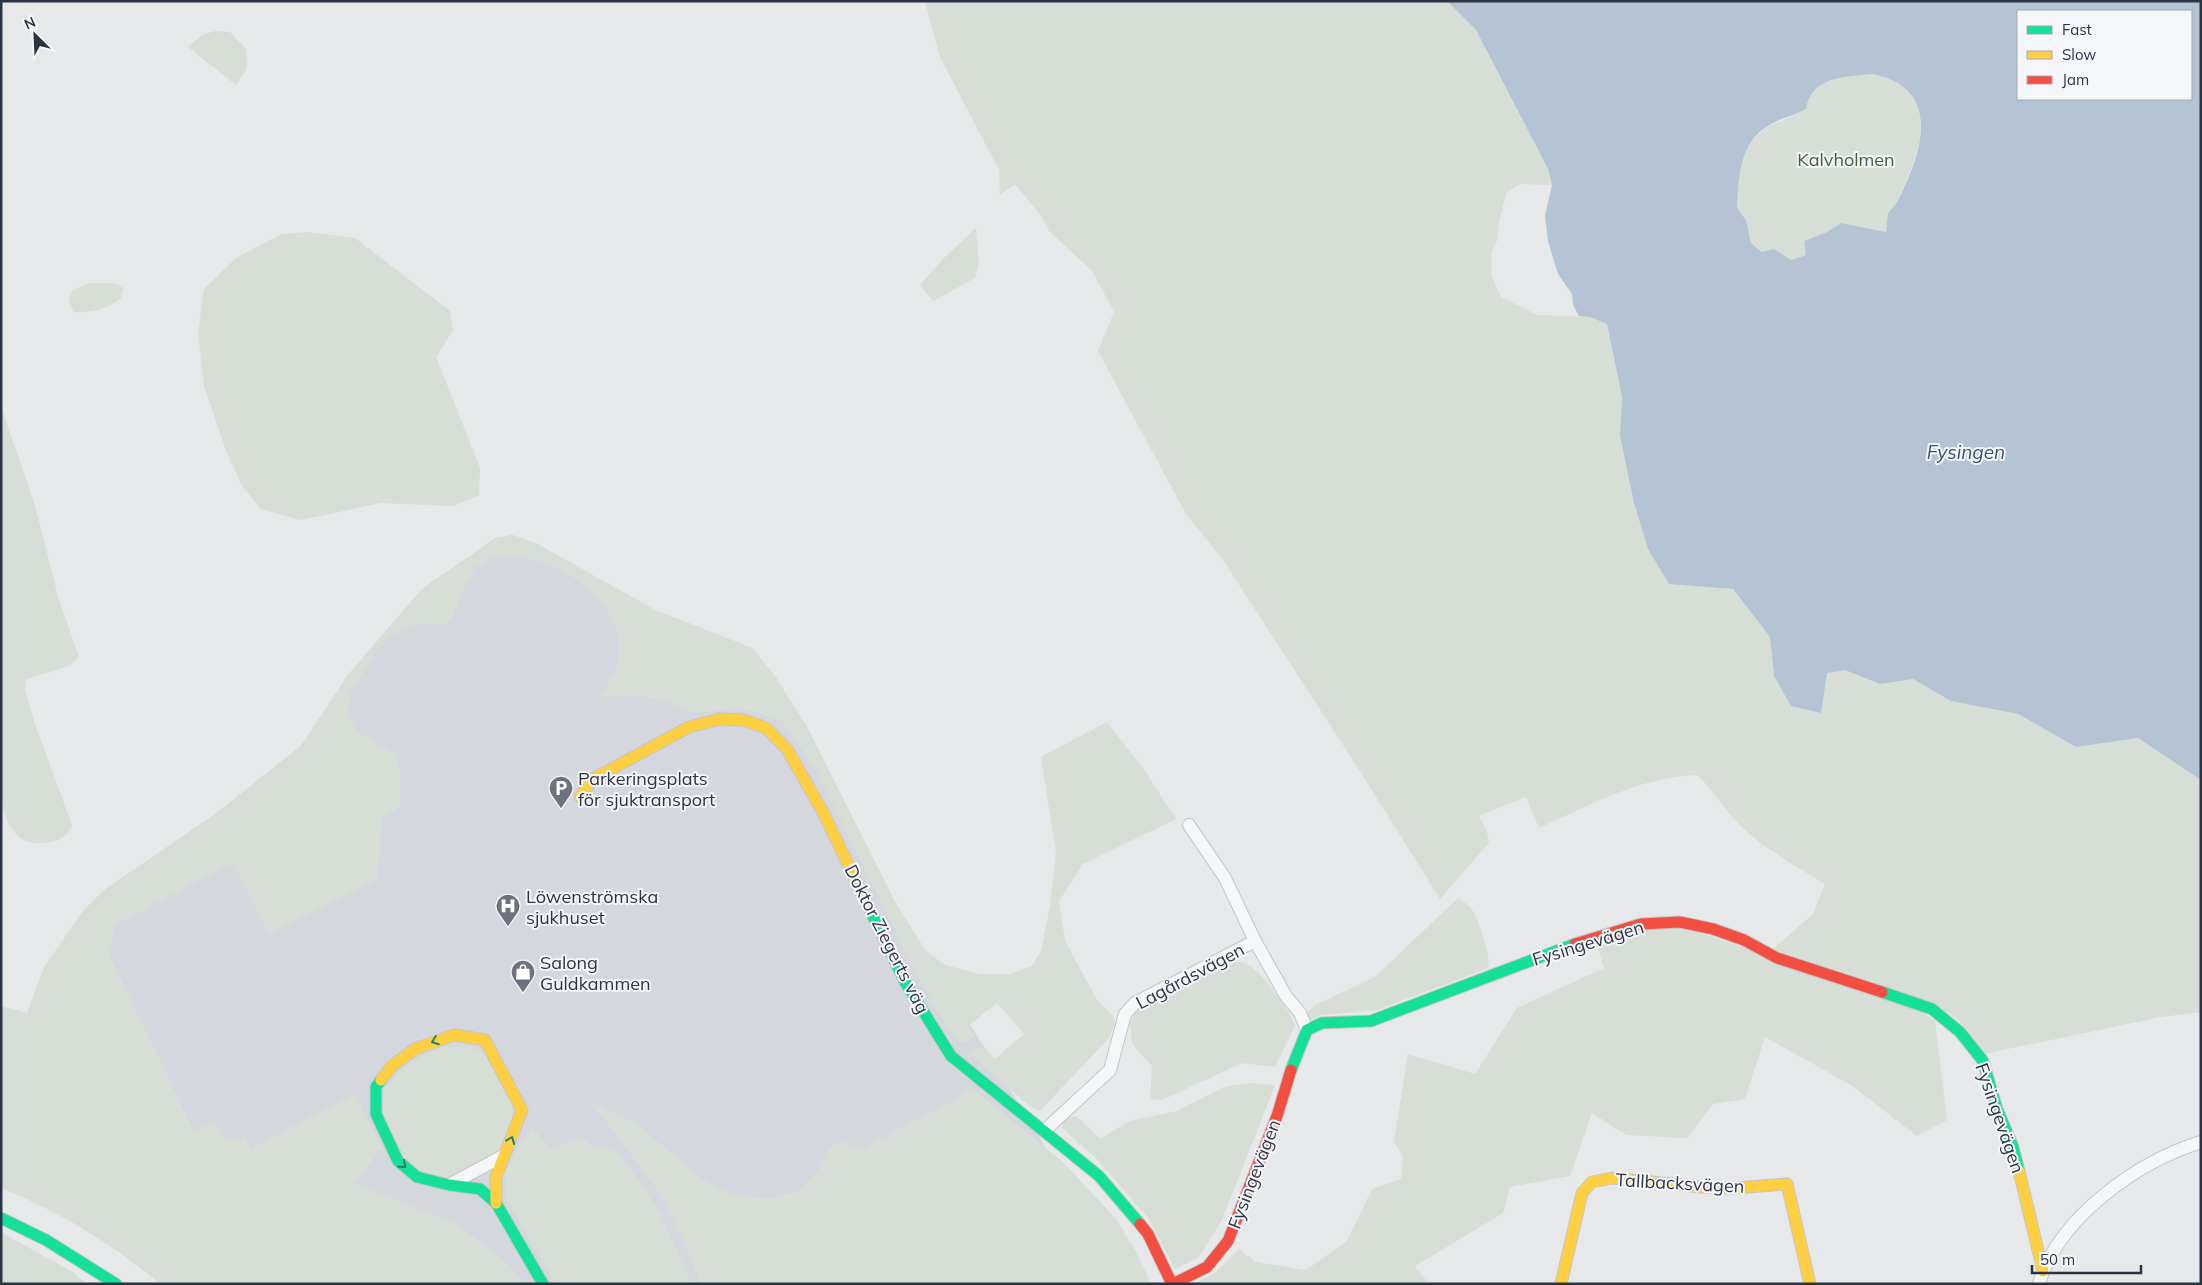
<svg xmlns="http://www.w3.org/2000/svg" width="2202" height="1285" font-family="Mulish,sans-serif">
	<rect width="100%" height="100%" fill="#e6e8ea"/>
	<path fill="#d4d7dd" d="M512,535L537,544L655,610L752,648L775,676L807,727L895,902L1049,1153L718,1284H523L507,1263L212,1170L110,958L103,891L214,815L301,746L348,675L422,589L496,538Z"/>
	<g fill="#d6ded6">
		<path d="M925,1H1447L1476,30L1548,169L1552,185L1520,184L1506,193L1499,222L1498,238L1491,255L1492,277L1501,297L1537,315L1590,317L1607,324L1622,397L1620,436L1634,503L1648,549L1669,583L1733,589L1770,637L1774,676L1845,670L1880,684L1913,679L1951,701L2018,714L2076,747L2138,738L2201,780V1012L2161,1017L1984,1054L1968,1031L1953,1015L1908,994L1773,949L1813,914L1825,884C1796,866 1757,845 1734,819C1720,804 1713,789 1697,775C1640,777 1590,805 1539,828L1526,797L1479,816L1487,832L1489,843L1440,899L1358,768L1223,560L1186,514L1098,351L1114,312L1093,272L1049,231L1042,217L1015,184L1000,195L999,170L940,57Z"/>
		<path d="M215,31L230,32L246,49L247,68L236,85L188,47L202,35Z"/>
		<path d="M1872,74C1930,85 1928,131 1908,176C1902,191 1900,202 1888,213L1886,232L1841,223L1827,232L1805,241L1806,255L1791,260L1763,252L1751,243L1746,220L1737,208C1739,174 1737,148 1768,127C1775,122 1785,121 1792,116C1801,108 1806,98 1814,89C1826,75 1855,76 1872,74Z"/>
		<path d="M976,228L979,263L975,278L933,301L920,285L942,260Z"/>
		<path d="M308,232L355,238L450,311L453,330L436,357L480,468L479,495L453,506L381,503L301,520L261,509L242,486L225,448L204,386L198,333L204,289L236,258L282,234Z"/>
		<path d="M89,283H115L123,288L121,298C107,309 92,313 74,312L68,301L73,290Z"/>
		<path d="M1,407L34,502L59,600L79,657L69,666L26,679L25,689L35,724L72,825C71,828 68,833 66,835C54,845 28,847 17,835C9,827 5,814 1,803Z"/>
		<path d="M512,535L537,544L655,610L752,648L775,676L807,727L895,902L926,951L945,965L980,974H1011L1032,966L1041,951L1050,906L1056,852L1041,757L1107,722L1145,771L1176,819L1083,864L1059,901L1065,941L1097,1000L1114,1017L1115,1022L1109,1038L1040,1111L1031,1107L968,1053L982,1045L995,1059L1024,1034L997,1003L967,1027L975,1036L964,1043L959,1042L935,1008L911,963L816,770L782,721L741,708L693,713L668,702L635,695L600,697L618,665L619,634L604,605L587,587L562,570L528,558L508,555L492,558L475,568L465,586L452,619L442,625L418,624L394,634L377,650L351,692L347,713L357,732L396,754L400,769L401,806L382,818L377,880L269,934L233,863L114,925L110,958L193,1131L215,1121L224,1138L236,1140L245,1136L251,1148L355,1094L382,1148L354,1183L457,1224L507,1263L523,1284H160C114,1245 57,1210 1,1188V1006L27,1013L44,967L83,911L103,891L214,815L301,746L348,675L422,589L496,538Z"/>
		<path d="M1458,898C1462,901 1468,904 1471,908C1478,918 1492,958 1488,968L1377,1010L1321,1015L1309,1021L1306,1014L1315,1005L1375,977Z"/>
		<path d="M1685,928L1906,1002L1935,1021L1947,1120L1917,1136L1851,1085L1765,1037L1745,1099L1713,1104L1687,1138L1626,1135L1592,1113L1570,1176L1510,1187L1503,1213L1415,1266L1429,1284H1194L1215,1273L1239,1249L1256,1262L1306,1270L1347,1241L1372,1189L1401,1179L1403,1157L1394,1141L1408,1054L1475,1074L1517,1008L1604,968L1596,942L1643,929Z"/>
		<path d="M1226,963C1232,963 1240,961 1246,964C1263,971 1288,1009 1295,1026L1275,1067L1242,1063L1162,1100L1150,1099L1152,1066L1132,1044L1130,1024L1137,1008Z"/>
		<path d="M470,1045L485,1054L512,1105V1128L501,1150L483,1162L448,1178L423,1173L405,1159L382,1112L385,1088L401,1071L421,1057L447,1047Z"/>
		<path d="M1251,1083L1275,1085L1222,1220L1199,1257L1175,1269L1149,1219L1097,1159L1062,1128L1065,1119L1076,1116L1100,1139L1130,1121L1177,1111L1226,1086Z"/>
		<path d="M971,1087L1063,1162L1116,1219L1137,1253L1151,1284H701L685,1245L659,1192L592,1103L637,1124L700,1178L735,1195L772,1199L800,1190L818,1171L827,1151L840,1141L861,1149L960,1097Z"/>
		<path d="M533,1128L552,1150L581,1137L592,1146L617,1152L640,1181L660,1213L692,1284H555L506,1199L505,1173L517,1146Z"/>
		<path d="M1,1232L74,1273L87,1284H1Z"/>
	</g>
	<path fill="#b4c4d5" fill-rule="evenodd" d="M1447,1H2201V780L2138,738L2076,747L2018,714L1951,701L1913,679L1880,684L1845,670L1827,673L1821,713L1791,706L1774,676L1770,637L1733,589L1669,584L1648,549L1634,503L1620,436L1622,397L1607,324L1590,317L1579,316L1573,305L1572,294L1558,274L1548,241L1545,216L1552,185L1548,169L1476,30ZM2018,11H2191V99H2018ZM1872,74C1930,85 1928,131 1909,176C1902,191 1900,202 1888,213L1886,232L1841,223L1827,232L1804,241L1806,255L1791,260L1774,249L1762,252L1751,243L1746,220L1737,208C1739,173 1739,138 1777,121C1786,117 1796,114 1806,109C1811,76 1845,77 1872,74Z"/>
	<g fill="none" stroke-linecap="round" stroke-linejoin="round">
		<defs>
			<g id="street">
				<path d="M1189,825L1225,878L1255,941L1286,996L1300,1013L1307,1030"/>
				<path d="M1044,1131L1110,1070L1125,1014L1135,1003L1255,941"/>
				<path d="M449,1185L503,1156"/>
				<path d="M2039,1284C2058,1218 2137,1162 2201,1142"/>
			</g>
			<g id="fast">
				<path d="M867,904L905,982L951,1056L1099,1176L1140,1224"/>
				<path d="M1882,992L1932,1009L1960,1032L1983,1061L1997,1109L2013,1147L2019,1171"/>
				<path d="M1291,1070L1307,1030L1322,1023L1371,1021L1575,944"/>
				<path d="M381,1080L376,1087V1114L398,1161L417,1177L449,1185L480,1189L496,1203L543,1284"/>
				<path d="M1,1218L46,1240L116,1284"/>
			</g>
			<g id="slow">
				<path d="M580,797L593,779L689,727L720,719L744,720L766,728L787,749L824,814L867,904"/>
				<path d="M381,1080L392,1066L415,1049L454,1035L485,1040L522,1110L496,1177V1203"/>
				<path d="M2019,1171L2043,1271"/>
				<path d="M1561,1284L1582,1193L1592,1182L1612,1178L1701,1187L1735,1188L1787,1184L1810,1284"/>
			</g>
			<g id="jam">
				<path d="M1575,944L1641,924L1680,922L1713,929L1744,940L1777,958L1882,992"/>
				<path d="M1140,1224L1148,1234L1172,1284"/>
				<path d="M1173,1284L1207,1267L1228,1241L1277,1116L1291,1070"/>
			</g>
		</defs>
		<use href="#street" stroke="#c4c6c8" stroke-width="14"/>
		<use href="#fast" stroke="#c4c6c8" stroke-width="13"/>
		<use href="#slow" stroke="#c4c6c8" stroke-width="13"/>
		<use href="#jam" stroke="#c4c6c8" stroke-width="13"/>
		<use href="#street" stroke="#f5f6f7" stroke-width="12"/>
		<use href="#fast" stroke="#16e098" stroke-width="11"/>
		<use href="#slow" stroke="#ffcf43" stroke-width="11"/>
		<use href="#jam" stroke="#f24e42" stroke-width="11"/>
	</g>
	<defs><path id="oneway-chevron" d="M-2-3.5L2.5 0L-2 3.5" fill="none" stroke-width="1.6" stroke-linecap="round" stroke-linejoin="round" transform="scale(1.25)"/></defs>
	<g stroke="#22816a">
		<use href="#oneway-chevron" transform="translate(435 1041) rotate(160)"/>
		<use href="#oneway-chevron" transform="translate(511 1140) rotate(-67)"/>
		<use href="#oneway-chevron" transform="translate(403 1165) rotate(41)"/>
	</g>
	<defs>
		<symbol id="parking-pin" viewBox="-11 -11 22 30"><path d="M0 17L-7.5 6A9.5 9.5 0 1 1 7.5 6Z" fill="#6c737f" stroke="#f4f6f9"/><path d="M-3.5-5.5H1a3.5 3.5 0 0 1 0 7H-1V5.5H-3.5ZM-1-3.4V-.6H.8a1.4 1.4 0 0 0 0-2.8Z" fill="#fff"/></symbol>
		<symbol id="hospital-pin" viewBox="-11 -11 22 30"><path d="M0 17L-7.5 6A9.5 9.5 0 1 1 7.5 6Z" fill="#6c737f" stroke="#f4f6f9"/><path d="M-5-5h3v3.5h4V-5h3V5h-3V1.5h-4V5h-3Z" fill="#fff"/></symbol>
		<symbol id="shop-pin" viewBox="-11 -11 22 30"><path d="M0 17L-7.5 6A9.5 9.5 0 1 1 7.5 6Z" fill="#6c737f" stroke="#f4f6f9"/><path d="M-5-2.5h2.3a2.7 3.5 0 0 1 5.4 0H5L5.5 6h-11ZM-1.5-2.5h3a1.5 2.3 0 0 0-3 0Z" fill="#fff"/></symbol>
	</defs>
	<g fill-rule="evenodd">
		<use href="#parking-pin" x="547" y="774" width="28" height="38"/>
		<use href="#hospital-pin" x="494" y="892" width="28" height="38"/>
		<use href="#shop-pin" x="509" y="958" width="28" height="38"/>
	</g>
	<g text-anchor="middle" dominant-baseline="central" stroke-width="4" stroke-linejoin="round" paint-order="stroke">
		<g font-size="18" fill="#3f6138" stroke="#f4f6f9">
			<text x="1846" y="159">Kalvholmen</text>
		</g>
		<g font-size="18" fill="#2b3445" stroke="#f4f6f9" text-anchor="start">
			<text x="578" y="778">Parkeringsplats<tspan x="578" dy="21">för sjuktransport</tspan></text>
			<text x="526" y="896">Löwenströmska<tspan x="526" dy="21">sjukhuset</tspan></text>
			<text x="540" y="962">Salong<tspan x="540" dy="21">Guldkammen</tspan></text>
		</g>
		<g font-size="18" fill="#2b3445" stroke="#f4f6f9">
			<text transform="translate(887 939) rotate(63)">Doktor Ziegerts väg</text>
			<text transform="translate(1588 943) rotate(-17)">Fysingevägen</text>
			<text transform="translate(1190 976) rotate(-28)">Lagårdsvägen</text>
			<text transform="translate(2000 1118) rotate(71)">Fysingevägen</text>
			<text transform="translate(1254 1174) rotate(-69)">Fysingevägen</text>
			<text transform="translate(1680 1183) rotate(3)">Tallbacksvägen</text>
		</g>
		<g font-size="19" font-style="italic" fill="#34527a" stroke="#f4f6f9">
			<text x="1966" y="452">Fysingen</text>
		</g>
	</g>
	<rect width="2202" height="1285" fill="none" stroke="#2b3445" stroke-width="5"/>
	<rect x="2017" y="10" width="175" height="90" fill="#f4f6f9" stroke="#a4a8b1"/>
	<rect x="2027" y="26" width="25" height="8" fill="#16e098" stroke="#a4a8b1"/>
	<text x="2062" y="35" font-size="15" fill="#2b3445">Fast</text>
	<rect x="2027" y="51" width="25" height="8" fill="#ffcf43" stroke="#a4a8b1"/>
	<text x="2062" y="60" font-size="15" fill="#2b3445">Slow</text>
	<rect x="2027" y="76" width="25" height="8" fill="#f24e42" stroke="#a4a8b1"/>
	<text x="2062" y="85" font-size="15" fill="#2b3445">Jam</text>
	<g transform="translate(35 35) rotate(336)" stroke="#f4f6f9" stroke-width="4" paint-order="stroke">
	<path d="M0-4L9 19L0 12L-9 19Z" fill="#2b3445"/>
	<text y="-8" font-size="14" font-weight="bold" text-anchor="middle" fill="#2b3445">N</text>
	</g>
	<path d="M2032 1265v8h109v-8" fill="none" stroke="#2b3445" stroke-width="2.5"/>
	<text x="2040" y="1265" font-size="15" fill="#2b3445" stroke="#f4f6f9" stroke-width="4" paint-order="stroke">50 m</text>
</svg>
